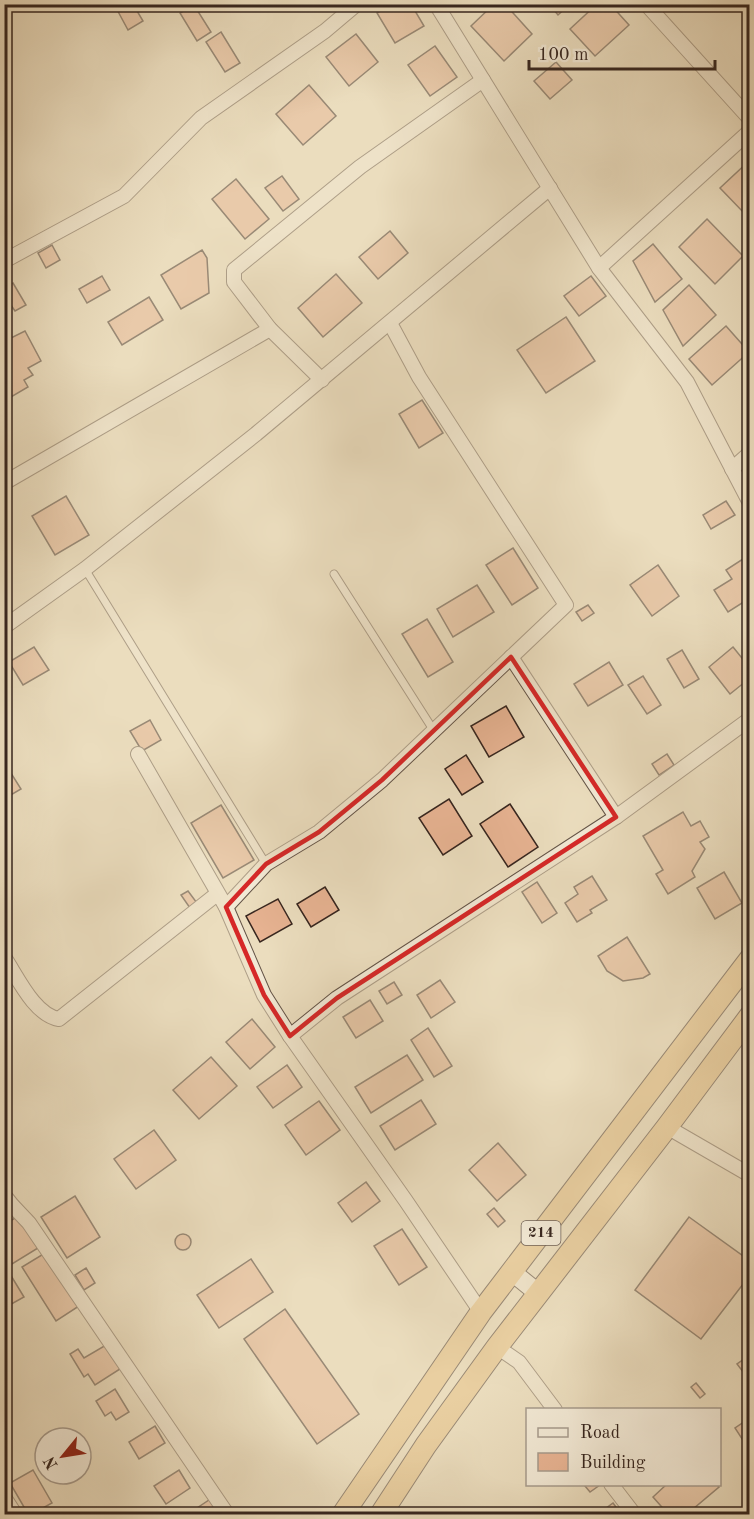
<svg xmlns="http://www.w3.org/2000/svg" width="754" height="1519" font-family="'Old Standard TT',serif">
	<rect width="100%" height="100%" fill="#ebddbe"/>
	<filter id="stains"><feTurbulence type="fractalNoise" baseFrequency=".00333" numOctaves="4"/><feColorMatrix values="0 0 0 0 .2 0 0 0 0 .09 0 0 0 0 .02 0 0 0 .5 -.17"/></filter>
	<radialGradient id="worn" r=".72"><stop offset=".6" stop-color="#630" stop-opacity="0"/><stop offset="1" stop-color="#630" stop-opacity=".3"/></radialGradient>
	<g fill="#e7b392" stroke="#37261f" stroke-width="1.5">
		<path d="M114,4H133L143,21L128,30Z"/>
		<path d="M391,4H411L424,26L395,43L377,13Z"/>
		<path d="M494,4H505L532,34L504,61L471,26Z"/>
		<path d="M549,4H570L558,15Z"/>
		<path d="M597,4H610L629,25L595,56L570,29Z"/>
		<path d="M194,5L211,32L197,41L180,13Z"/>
		<path d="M221,32L240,63L225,72L206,42Z"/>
		<path d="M356,34L378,62L349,86L326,57Z"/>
		<path d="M435,46L457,77L430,96L408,65Z"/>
		<path d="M556,62L572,80L550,99L534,81Z"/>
		<path d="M309,85L336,116L303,145L276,114Z"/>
		<path d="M750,160V209L745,214L720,188Z"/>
		<path d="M282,176L299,199L283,211L265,188Z"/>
		<path d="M236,179L269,219L245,239L212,199Z"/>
		<path d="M707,219L743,256L715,284L679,247Z"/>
		<path d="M390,231L408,253L378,279L359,257Z"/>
		<path d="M653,244L682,279L655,302L633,261Z"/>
		<path d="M52,245L60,260L46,268L38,253Z"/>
		<path d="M202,250L207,258L209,293L181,309L161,275Z"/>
		<path d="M336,274L362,303L323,337L298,308Z"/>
		<path d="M102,276L110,290L87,303L79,289Z"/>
		<path d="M591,276L606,296L579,316L564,296Z"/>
		<path d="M13,283L26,305L15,311L4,295V289Z"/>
		<path d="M689,285L716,315L683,346L663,310Z"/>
		<path d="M149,297L163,320L122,345L108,322Z"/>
		<path d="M566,317L595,361L546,393L517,350Z"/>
		<path d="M726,326L749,352L712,385L689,359Z"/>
		<path d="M7,331L11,338L25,331L41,361L28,368L33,375L24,380L28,387L11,397L8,391L4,393V333Z"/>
		<path d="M422,400L443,433L419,448L399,414Z"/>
		<path d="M66,496L89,535L55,555L32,516Z"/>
		<path d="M726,501L735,515L711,529L703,515Z"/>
		<path d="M513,548L538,588L512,605L486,565Z"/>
		<path d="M746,557L750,562V598L728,612L714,590L732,579L726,570Z"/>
		<path d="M658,565L679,596L652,616L630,585Z"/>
		<path d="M477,585L494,612L453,637L437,609Z"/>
		<path d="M588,605L594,613L582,621L576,612Z"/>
		<path d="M427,619L453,662L428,677L402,634Z"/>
		<path d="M34,647L49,670L23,685L9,662Z"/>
		<path d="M733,647L750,668V678L730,694L709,667Z"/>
		<path d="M682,650L699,679L684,688L667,659Z"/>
		<path d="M609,662L623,685L588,706L574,684Z"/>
		<path d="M643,676L661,705L647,714L628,685Z"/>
		<path d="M506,706L524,737L489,757L471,726Z"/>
		<path d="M150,720L161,740L142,751L130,731Z"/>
		<path d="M667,754L674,765L659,775L652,764Z"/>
		<path d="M466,755L483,782L462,795L445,769Z"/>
		<path d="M4,762L21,789L4,799Z"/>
		<path d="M449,799L472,836L443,855L419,818Z"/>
		<path d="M510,804L538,847L508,867L480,824Z"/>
		<path d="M221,805L254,860L223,878L191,823Z"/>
		<path d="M683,812L691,826L700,821L709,837L700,842L705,849L692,871L695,877L668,894L656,874L663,870L643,836Z"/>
		<path d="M724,872L742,903L715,919L697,888Z"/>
		<path d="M592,876L607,900L590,910L592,913L577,922L565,903L578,894L574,887Z"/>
		<path d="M537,882L557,913L542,923L522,892Z"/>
		<path d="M325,887L339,910L311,927L297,904Z"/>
		<path d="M188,891L197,903L190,908L181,895Z"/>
		<path d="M278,899L292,924L260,942L246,916Z"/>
		<path d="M627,937L650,974L643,978L623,981L607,971L598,956Z"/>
		<path d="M440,980L455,1002L431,1018L417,995Z"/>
		<path d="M394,982L402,995L387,1004L379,991Z"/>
		<path d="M370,1000L383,1021L356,1038L343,1017Z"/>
		<path d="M252,1019L275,1047L250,1069L226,1042Z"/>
		<path d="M428,1028L452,1066L434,1077L411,1040Z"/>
		<path d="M407,1055L423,1080L371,1113L355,1087Z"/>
		<path d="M211,1057L237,1086L199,1119L173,1090Z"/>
		<path d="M287,1065L302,1087L273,1108L257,1087Z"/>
		<path d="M421,1100L436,1124L395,1150L380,1126Z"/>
		<path d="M319,1101L340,1130L306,1155L285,1125Z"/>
		<path d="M154,1130L176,1160L136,1189L114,1159Z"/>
		<path d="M498,1143L526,1175L497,1201L469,1170Z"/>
		<path d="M366,1182L380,1201L352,1222L338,1203Z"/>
		<path d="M75,1196L100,1237L67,1258L41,1217Z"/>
		<path d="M494,1208L505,1221L498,1227L487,1214Z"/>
		<path d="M18,1216L38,1248L12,1264L4,1252V1225Z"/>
		<path d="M689,1217L750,1261V1275L701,1339L635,1290Z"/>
		<path d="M402,1229L427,1267L399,1285L374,1246Z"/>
		<circle cx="183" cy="1242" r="8"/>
		<path d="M45,1253L79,1306L56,1321L22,1267Z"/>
		<path d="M251,1259L273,1292L219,1328L197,1295Z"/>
		<path d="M86,1268L95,1283L84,1290L75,1275Z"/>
		<path d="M10,1274L24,1297L6,1307L4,1305V1277Z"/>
		<path d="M285,1309L359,1414L317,1444L244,1339Z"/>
		<path d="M106,1345L120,1369L95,1385L88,1374L84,1377L70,1354L78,1349L84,1358Z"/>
		<path d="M750,1355V1374L747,1377L737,1364Z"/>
		<path d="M696,1383L705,1394L700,1398L691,1387Z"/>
		<path d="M115,1389L129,1412L116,1420L111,1412L105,1416L96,1401Z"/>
		<path d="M750,1418V1442L746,1445L735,1428Z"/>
		<path d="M155,1426L165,1443L139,1459L129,1442Z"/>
		<path d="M33,1470L52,1503L32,1514H28L10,1483Z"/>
		<path d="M179,1470L190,1488L166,1504L154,1486Z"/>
		<path d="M587,1484H599L600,1485L590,1492L585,1486Z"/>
		<path d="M667,1484H717L719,1487L687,1514H668L653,1497Z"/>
		<path d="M212,1498L223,1514H188Z"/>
		<path d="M613,1503L621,1514H598Z"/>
	</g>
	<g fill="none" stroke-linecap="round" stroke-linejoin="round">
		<defs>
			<g id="service">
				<path d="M85,569L266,864"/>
				<path d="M334,574L434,731"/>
			</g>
			<g id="minor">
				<path d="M436,4L599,268L687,382L750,503"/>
				<path d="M646,4L750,119"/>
				<path d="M4,261L124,196L201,118L325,31L357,4"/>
				<path d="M599,268L750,131"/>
				<path d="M322,380L270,329L234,282V270L360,167L483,80"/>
				<path d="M732,469L750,453"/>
				<path d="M4,483L270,329"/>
				<path d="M4,627L85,569L256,434L550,188"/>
				<path d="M511,657L616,817"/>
				<path d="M138,754L226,907L264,995L290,1036L406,1201L481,1312"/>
				<path d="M226,907L266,864L319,832L382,780L566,605L419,377L390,323"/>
				<path d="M4,957C17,976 34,1015 59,1019L217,894"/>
				<path d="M290,1036L337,998L616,817L750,719"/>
				<path d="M667,1127L750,1175"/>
				<path d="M4,1195L12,1205L29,1223L227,1514"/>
				<path d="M497,1347L519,1362L555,1410"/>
				<path d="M611,1484L634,1514"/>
				<path d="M4,1497L15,1514"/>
			</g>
			<path id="secondary" d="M512,1272L538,1293"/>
			<g id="trunk">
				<path d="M343,1514L481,1312L750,959"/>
				<path d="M381,1514L426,1445L497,1347L667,1127L750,1016"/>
			</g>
		</defs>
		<use href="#service" stroke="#645447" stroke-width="9"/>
		<use href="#minor" stroke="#645447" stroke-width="16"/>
		<use href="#secondary" stroke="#37261f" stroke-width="20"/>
		<use href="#trunk" stroke="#37261f" stroke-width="23"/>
		<use href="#service" stroke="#f2e9d5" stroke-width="7"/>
		<use href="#minor" stroke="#f2e9d5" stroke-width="14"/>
		<use href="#secondary" stroke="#f2e9d5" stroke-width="18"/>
		<use href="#trunk" stroke="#e6be7f" stroke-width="21"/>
	</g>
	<path d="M0 0H754V1519H0ZM511,657L616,817L337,998L290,1036L264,995L226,907L266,864L319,832L382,780Z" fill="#ebddbe" fill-opacity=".55" fill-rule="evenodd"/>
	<path fill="none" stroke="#d62828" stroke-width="4.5" stroke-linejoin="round" d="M511,657L616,817L337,998L290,1036L264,995L226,907L266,864L319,832L382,780Z"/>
	<g text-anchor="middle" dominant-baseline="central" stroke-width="6" stroke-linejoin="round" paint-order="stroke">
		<rect fill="#f2e9d5" stroke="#6f6056" stroke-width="1.5" x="521.5" y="1221" width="39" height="24" rx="4.5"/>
		<g font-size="15" font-weight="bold" fill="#37261f">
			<text x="541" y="1233">214</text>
		</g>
	</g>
	<rect width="754" height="1519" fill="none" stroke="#ebddbe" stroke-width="24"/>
	<rect x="6" y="6" width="742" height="1507" fill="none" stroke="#37261f" stroke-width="3"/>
	<rect x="12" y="12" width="730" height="1495" fill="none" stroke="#37261f" stroke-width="1.5"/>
	<rect x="526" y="1408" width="195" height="78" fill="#f2e9d5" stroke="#a79b8c" stroke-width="1.5"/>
	<rect x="538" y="1428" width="30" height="9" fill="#f2e9d5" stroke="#a79b8c" stroke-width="1.5"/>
	<text x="580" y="1438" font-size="18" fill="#37261f">Road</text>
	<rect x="538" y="1453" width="30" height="18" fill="#e7b392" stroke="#a79b8c" stroke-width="1.5"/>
	<text x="580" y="1468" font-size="18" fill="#37261f">Building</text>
	<g transform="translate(63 1456) rotate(240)"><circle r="28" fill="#f2e9d5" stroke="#a79b8c" stroke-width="1.5"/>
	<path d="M0-4.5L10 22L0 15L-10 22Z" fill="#8f2418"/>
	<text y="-9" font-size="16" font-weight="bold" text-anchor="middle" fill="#37261f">N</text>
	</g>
	<path d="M529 60v9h186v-9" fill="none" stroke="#37261f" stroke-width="3"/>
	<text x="538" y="60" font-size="18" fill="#37261f" stroke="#f2e9d5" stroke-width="4.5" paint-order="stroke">100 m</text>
	<rect width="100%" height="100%" filter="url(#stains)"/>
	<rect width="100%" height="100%" fill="url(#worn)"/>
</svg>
